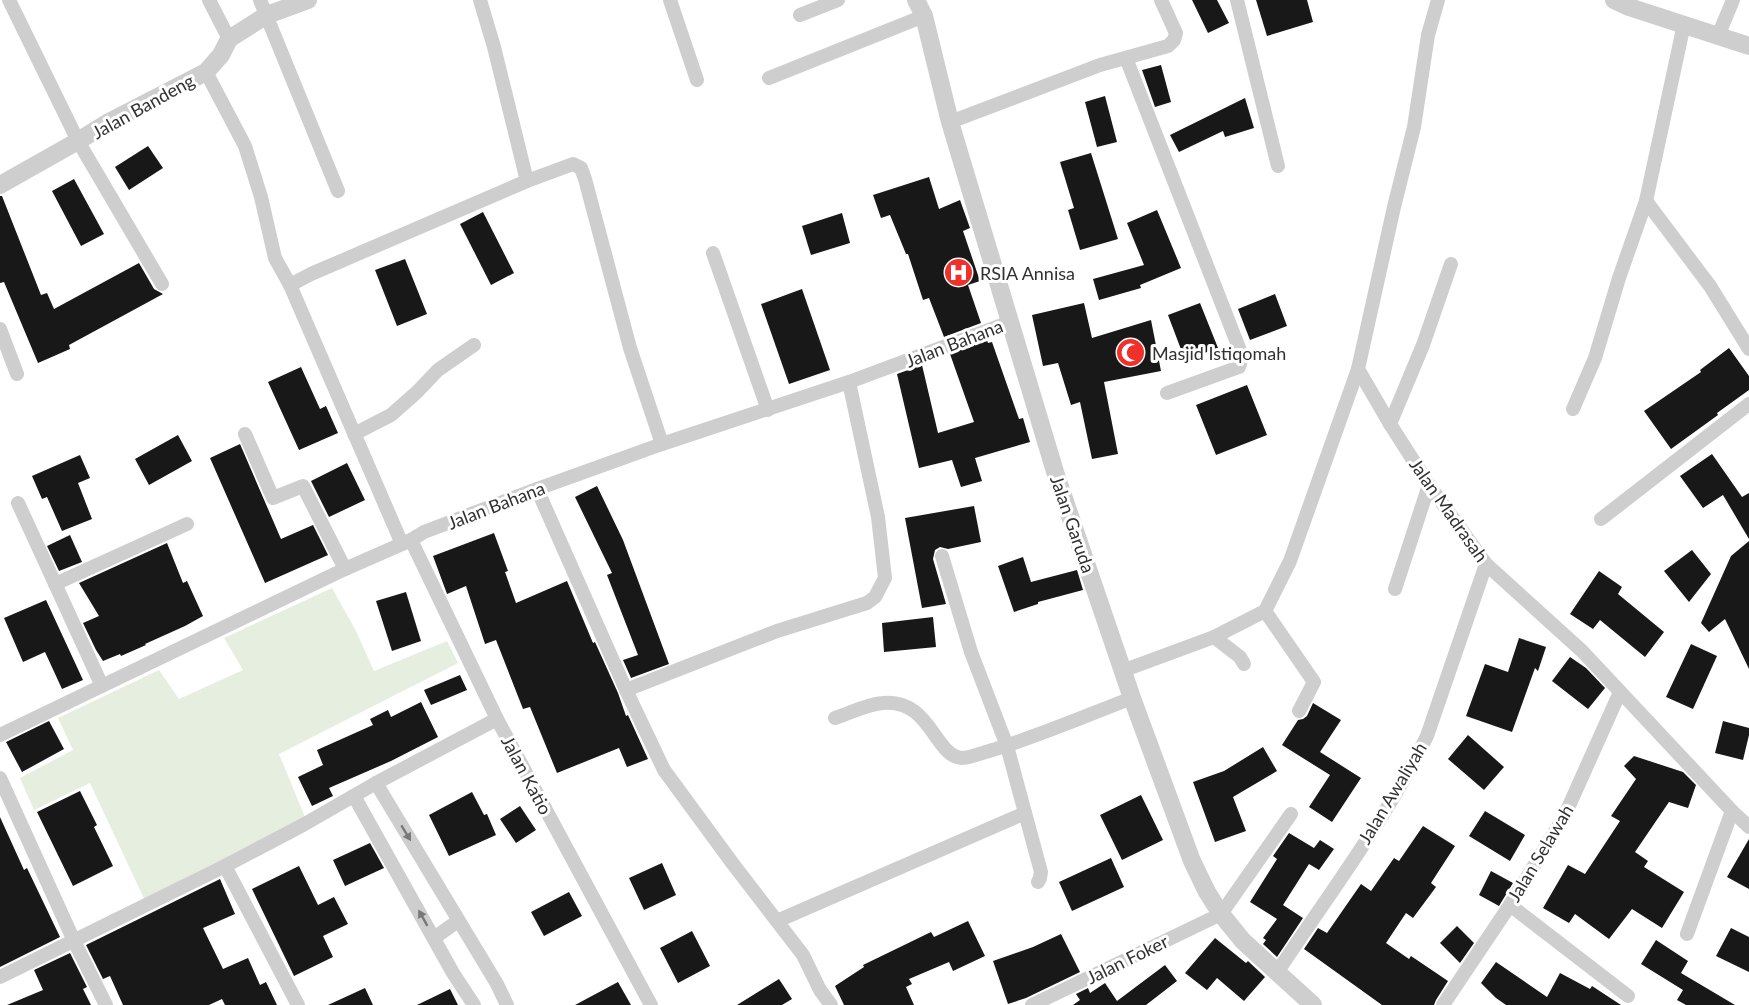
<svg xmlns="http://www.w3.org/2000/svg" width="1749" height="1005" font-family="Lato,sans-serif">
	<rect width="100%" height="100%" fill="#fff"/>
	<path fill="#e6eedf" d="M332,588L356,631L374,671L447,641L458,663L279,754L307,822L147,905L90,783L34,810L20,778L73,750L58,718L159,670L179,699L243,670L224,638Z"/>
	<g fill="#181818">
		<path d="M1192,0H1217L1229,23L1208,33Z"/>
		<path d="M1256,0H1307L1313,22L1267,36Z"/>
		<path d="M1161,65L1171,102L1155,107L1142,70Z"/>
		<path d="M1105,96L1117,142L1097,147L1085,102Z"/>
		<path d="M1245,98L1254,128L1225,137L1223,131L1179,152L1170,135Z"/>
		<path d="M148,146L163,168L129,190L115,167Z"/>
		<path d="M1091,153L1118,239L1080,250L1068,210L1074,208L1060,162Z"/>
		<path d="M929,177L939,209L960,200L970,228L963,231L980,281L968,285L981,323L944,337L929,298L923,300L908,254H906L890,215L881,218L873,195Z"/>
		<path d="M74,179L104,234L81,246L52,191Z"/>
		<path d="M0,196H2L41,295L47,293L54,309L139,263L154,289L163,294L69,345L70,349L38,363L4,282L0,283Z"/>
		<path d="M1157,210L1181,268L1140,285L1141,288L1099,300L1093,279L1144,265L1127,223Z"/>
		<path d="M483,212L514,273L491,285L460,224Z"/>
		<path d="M842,213L850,243L811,255L802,226Z"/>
		<path d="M405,259L427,314L397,326L375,270Z"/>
		<path d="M802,289L830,370L789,384L761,304Z"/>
		<path d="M1275,294L1287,326L1250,340L1238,309Z"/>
		<path d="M1084,303L1092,338L1151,320L1161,371L1104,382L1118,454L1092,459L1080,402L1071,405L1058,363L1043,366L1032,315Z"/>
		<path d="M1200,303L1218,348L1185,360L1168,315Z"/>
		<path d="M987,340L988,343L992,342L1019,419L1023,418L1030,442L975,458L982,481L961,487L952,460L919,468L897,374L922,365L938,433L974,422L950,354Z"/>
		<path d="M1729,348L1749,376V390L1717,413L1718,415L1671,449L1644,411L1701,372L1700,370Z"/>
		<path d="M301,367L320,409L326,406L338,433L299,450L268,382Z"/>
		<path d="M1247,385L1267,435L1216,455L1196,405Z"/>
		<path d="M178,435L192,461L149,485L135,459Z"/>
		<path d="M240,444L281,539L313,525L328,555L265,583L210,458Z"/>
		<path d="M1712,454L1742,497L1749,493V539L1723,495L1703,508L1680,476Z"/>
		<path d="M80,455L90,478L78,483L92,519L62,531L47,497L42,499L32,476Z"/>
		<path d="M347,463L365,500L329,517L311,481Z"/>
		<path d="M597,486L623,540L669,664L631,678L623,660L638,655L607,575L612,573L575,497Z"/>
		<path d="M974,506L981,542L948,549L940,547L935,550L933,559L946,604L922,608L905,518Z"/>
		<path d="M494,533L508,571L505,572L516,603L567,581L593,643L595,642L618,693L626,716L628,715L648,759L627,767L619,748L557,773L530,707L523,709L496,640L485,644L466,586L447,594L433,556Z"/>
		<path d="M70,535L82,562L59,571L47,546Z"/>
		<path d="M1749,541V669L1725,619L1709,632L1701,623L1731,556Z"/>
		<path d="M167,543L183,583L187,581L203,616L185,626L145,644L146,645L121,656L120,654L103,661L96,650L83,623L99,616L79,583Z"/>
		<path d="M1692,550L1711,574L1689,602L1664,571Z"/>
		<path d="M1023,557L1031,582L1077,570L1083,590L1038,602V604L1014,612L998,566Z"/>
		<path d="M1599,571L1622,587L1618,594L1664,632L1645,657L1600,620L1593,629L1570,614Z"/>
		<path d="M406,592L421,641L392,651L376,601Z"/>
		<path d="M46,600L83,680L62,689L45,652L23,662L4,618Z"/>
		<path d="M933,617L936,647L884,652L882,623Z"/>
		<path d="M1519,638L1546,647L1538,671L1535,668L1512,732L1466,716L1485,664L1508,672Z"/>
		<path d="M1691,644L1717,656L1693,709L1666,697Z"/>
		<path d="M1570,657L1586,668L1605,688L1588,709L1552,681Z"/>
		<path d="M460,675L467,690L431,705L424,690Z"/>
		<path d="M421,702L438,737L391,761L329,788L333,796L312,806L298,777L323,765L317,750L373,725L370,719L388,710L391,717Z"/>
		<path d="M1313,703L1341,720L1320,752L1361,778L1332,822L1309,807L1330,775L1282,745L1298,720L1303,719L1307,716Z"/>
		<path d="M49,721L64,749L22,772L6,742Z"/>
		<path d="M1723,721L1749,728V735L1743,760L1715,753Z"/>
		<path d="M1468,735L1504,767L1484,790L1448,759Z"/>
		<path d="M1263,747L1277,771L1233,797L1246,831L1215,842L1193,782L1224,771Z"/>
		<path d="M1634,756L1683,772L1696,785L1688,808L1669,802L1635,852L1648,861L1644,867L1684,892L1662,928L1632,909L1609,939L1575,914L1569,923L1543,908L1568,865L1585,874L1620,821L1611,816L1636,779L1624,766Z"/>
		<path d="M80,791L97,825L94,827L113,866L73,886L37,812Z"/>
		<path d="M472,792L484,815L487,814L496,835L449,856L429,815Z"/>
		<path d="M1141,795L1163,840L1122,860L1100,815Z"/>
		<path d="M520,806L536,830L516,843L500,819Z"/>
		<path d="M1485,811L1525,835L1510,861L1469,836Z"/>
		<path d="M0,817L24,870L27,868L60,937L0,967Z"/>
		<path d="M1423,826L1455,846L1431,883L1436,887L1413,918L1406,913L1386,943L1409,959L1411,956L1448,981L1436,1000L1434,1005H1382L1304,949L1318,928L1327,933L1361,884L1371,891L1394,858L1399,861Z"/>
		<path d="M1289,833L1314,848L1320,840L1334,849L1319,870L1309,864L1283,905L1303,918L1277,957L1263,944L1266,940L1263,938L1277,919L1250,902L1277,859L1273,856Z"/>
		<path d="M1749,839V889L1727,877Z"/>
		<path d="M370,843L384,868L345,886L333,860Z"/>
		<path d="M1111,858L1124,887L1072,911L1059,882Z"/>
		<path d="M662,863L676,895L644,910L629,878Z"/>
		<path d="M299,866L318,905L334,897L348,924L323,936L333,957L294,976L252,889Z"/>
		<path d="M1491,871L1513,883L1499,906L1479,895Z"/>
		<path d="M220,879L235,914L203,928L223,969L248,958L260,985L266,982L277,1005H225L222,999L209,1005H123L110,976L103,979L86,945Z"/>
		<path d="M569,892L582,916L544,936L531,912Z"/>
		<path d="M968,921L985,956L953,971L949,962L909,979L912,984L906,987L914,1005H844L835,986L864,967L863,965L931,932L934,937Z"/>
		<path d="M1457,926L1474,943L1460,963L1440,943Z"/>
		<path d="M1731,928L1749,937V972L1716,956Z"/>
		<path d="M692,931L710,966L678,983L660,948Z"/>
		<path d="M1061,934L1080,972L1026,998L1008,1004L993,961L1033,947Z"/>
		<path d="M1215,938L1246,963L1248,961L1265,977L1244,1001L1217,978L1207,990L1185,973Z"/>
		<path d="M1656,940L1688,961L1681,973L1735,1005H1686L1677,1000L1683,990L1641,964Z"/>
		<path d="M70,953L87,987L83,989L91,1005H7L43,990L34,970Z"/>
		<path d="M1496,962L1547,997L1560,973L1590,989L1592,986L1621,1005H1506L1496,998L1481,983Z"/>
		<path d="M1165,965L1177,981L1146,1005H1073L1080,1000L1076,994L1088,988L1090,993L1105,983L1117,1001Z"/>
		<path d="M779,979L792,999L782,1005H737Z"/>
		<path d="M618,982L631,1005H575Z"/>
		<path d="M365,988L373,1005H328Z"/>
		<path d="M450,989L458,1005H417Z"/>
	</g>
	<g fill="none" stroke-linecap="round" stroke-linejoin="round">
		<g stroke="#cecece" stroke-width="14">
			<path d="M9,0L78,141L162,284"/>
			<path d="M209,0L229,39"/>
			<path d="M260,0L338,191"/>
			<path d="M480,0L494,47L527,181"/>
			<path d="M670,0L697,80"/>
			<path d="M1237,0L1278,166"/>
			<path d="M1438,0L1428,35L1414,127L1394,207L1358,369L1390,424L1429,485L1486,564L1582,651L1732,811L1687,934"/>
			<path d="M800,15L838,0"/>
			<path d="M1718,36L1733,0"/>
			<path d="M1126,58L1241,353V360L1239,367L1167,393"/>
			<path d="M206,72L245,146L261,197L275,258L290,285L402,544"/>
			<path d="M769,78L924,16"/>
			<path d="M950,122L1100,65L1168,46L1174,40L1176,33L1161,0"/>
			<path d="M1646,201L1710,286L1749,349"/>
			<path d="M713,253L768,410"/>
			<path d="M290,285L311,274L527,181L573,164L581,168L585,179L630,348L662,444"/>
			<path d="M0,329L17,374"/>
			<path d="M1573,409L1595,358L1619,278L1646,201L1684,24"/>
			<path d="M1390,424L1423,345L1451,264"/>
			<path d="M245,434L273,498L303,486L345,569"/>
			<path d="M354,434L391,415L417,392L438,370L474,345"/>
			<path d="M537,489L626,690L664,770L733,864L803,955L820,990L831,1005"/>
			<path d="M18,503L102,686"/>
			<path d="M1601,519L1749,404"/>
			<path d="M411,540L497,719L651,1005"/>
			<path d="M942,556L971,652L1007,746L1041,872L1040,878L1038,882"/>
			<path d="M55,584L187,524"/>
			<path d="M1395,589L1429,485"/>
			<path d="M1265,611L1314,682L1299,711"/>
			<path d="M1214,637L1240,657L1244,664"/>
			<path d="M1122,671L1214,637L1265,611L1290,561L1358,369"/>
			<path d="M626,690L777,631L867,603L875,597L885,578L878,517L849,382"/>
			<path d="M835,718C851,713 867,704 883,703C930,698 935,757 962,758C970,758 981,753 989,751C1037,737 1085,716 1132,698"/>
			<path d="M0,735L345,569L411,540L424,532L537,489L662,444L849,382L1010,322"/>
			<path d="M0,778L74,941L106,1005"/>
			<path d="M376,783L497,984L507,1005"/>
			<path d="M354,796L453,973L474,1005"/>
			<path d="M1732,811L1749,827"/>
			<path d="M225,866L298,1005"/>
			<path d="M1510,905L1628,996"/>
			<path d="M777,921L1025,813"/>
			<path d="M434,938L458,921"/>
			<path d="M1278,971C1329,894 1386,819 1427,736L1486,564"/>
			<path d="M0,977L225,866L303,825L376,783L497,719"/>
			<path d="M1032,1005L1221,914L1291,814"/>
			<path d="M1443,1005L1510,905L1564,817L1620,692"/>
		</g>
		<g stroke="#cecece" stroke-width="18">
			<path d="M916,0L924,16L950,122L1056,475L1132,698L1192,861L1207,892L1221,914L1243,941L1313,1005"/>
			<path d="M1614,0L1629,7L1749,46"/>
			<path d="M0,185L78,141L109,122L206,72L221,55L229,39L267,15L308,0"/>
		</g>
	</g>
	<defs><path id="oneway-solid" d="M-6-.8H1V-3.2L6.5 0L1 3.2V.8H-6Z" transform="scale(1.5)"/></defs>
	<g fill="#787878">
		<use href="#oneway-solid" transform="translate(406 833) rotate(59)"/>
		<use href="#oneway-solid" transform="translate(423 918) rotate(-119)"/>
	</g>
	<defs>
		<symbol id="hospital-disc" viewBox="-11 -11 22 22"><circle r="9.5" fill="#f0302b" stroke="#fff"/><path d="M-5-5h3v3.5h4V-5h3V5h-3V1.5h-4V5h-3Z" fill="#fff"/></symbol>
		<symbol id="mosque-disc" viewBox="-11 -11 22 22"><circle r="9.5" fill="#f0302b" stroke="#fff"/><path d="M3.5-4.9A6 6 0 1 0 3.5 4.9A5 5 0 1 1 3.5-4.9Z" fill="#fff"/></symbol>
	</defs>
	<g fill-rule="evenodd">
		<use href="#hospital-disc" x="942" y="256" width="33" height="33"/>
		<use href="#mosque-disc" x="1114" y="336" width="33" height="33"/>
	</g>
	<g text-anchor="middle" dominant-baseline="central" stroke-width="6" stroke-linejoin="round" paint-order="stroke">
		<g font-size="18" fill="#313131" stroke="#fff">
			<text transform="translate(143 106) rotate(-29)">Jalan Bandeng</text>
			<text transform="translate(954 343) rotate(-21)">Jalan Bahana</text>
			<text transform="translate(496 505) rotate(-21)">Jalan Bahana</text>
			<text transform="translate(1449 510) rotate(55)">Jalan Madrasah</text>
			<text transform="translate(1073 524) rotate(71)">Jalan Garuda</text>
			<text transform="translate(527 775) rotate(62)">Jalan Katio</text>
			<text transform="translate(1392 793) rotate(-59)">Jalan Awaliyah</text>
			<text transform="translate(1540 853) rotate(-59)">Jalan Selawah</text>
			<text transform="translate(1127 959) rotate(-26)">Jalan Foker</text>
		</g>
		<g font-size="18" fill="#313131" stroke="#fff" text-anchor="start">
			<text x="980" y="273">RSIA Annisa</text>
			<text x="1152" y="353">Masjid Istiqomah</text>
		</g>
	</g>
</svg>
